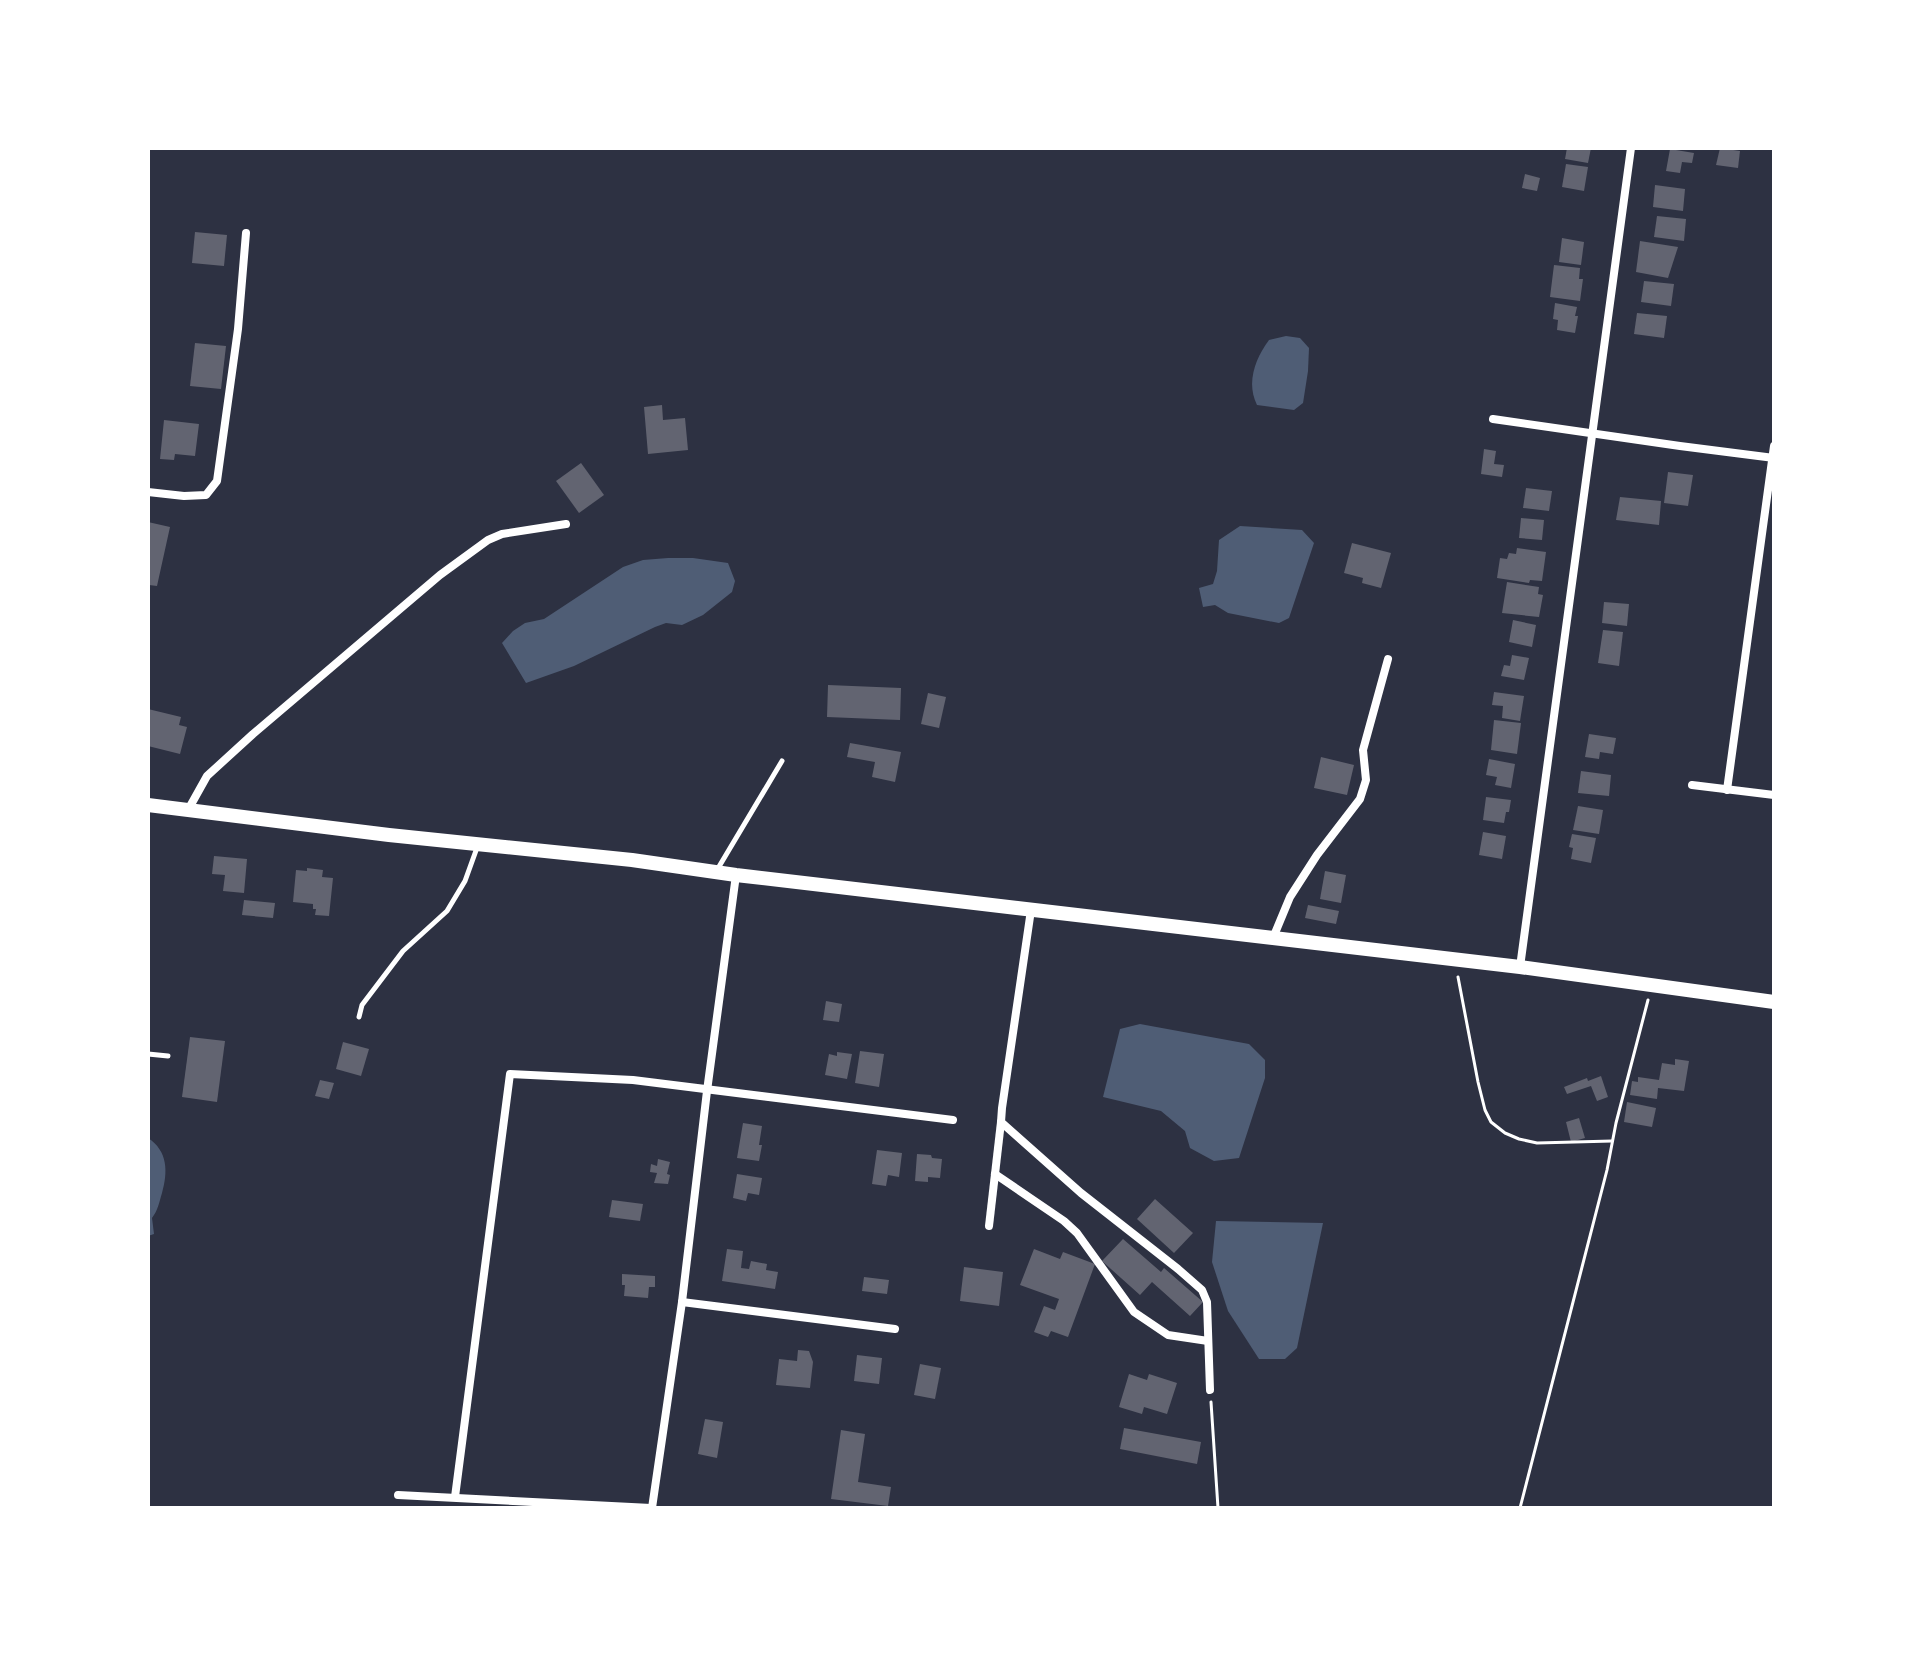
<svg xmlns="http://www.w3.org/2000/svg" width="1922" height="1656" font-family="'Open Sans',sans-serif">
	<rect width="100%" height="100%" fill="#2d3142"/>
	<g fill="#4f5d75">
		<path d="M1286,336L1300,338L1309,348L1308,371L1303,403L1294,410L1257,405C1246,383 1255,359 1269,340Z"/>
		<path d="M1240,526L1302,530L1314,543L1289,618L1279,623L1228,613L1215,605L1203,607L1199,588L1213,584L1217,571L1219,540Z"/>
		<path d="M668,558H693L728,563L735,581L732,592L703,615L682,625L666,623L655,627L574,666L526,683L502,643L513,631L525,623L544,619L623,567L643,560Z"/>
		<path d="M1140,1024L1249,1044L1265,1060V1078L1239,1158L1214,1161L1190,1148L1185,1131L1161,1111L1103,1097L1120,1029Z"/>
		<path d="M148,1138C168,1151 168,1172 162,1193C159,1203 158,1210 152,1218L154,1234L148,1236Z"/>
		<path d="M1216,1221L1323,1223L1297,1348L1285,1359H1259L1228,1311L1212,1262Z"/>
	</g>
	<g fill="#626471">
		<path d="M1567,148H1591L1588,163L1565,159Z"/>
		<path d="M1720,148L1740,151L1738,168L1716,165Z"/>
		<path d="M1670,149L1694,153L1692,163L1682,162L1680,173L1666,171Z"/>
		<path d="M1566,164L1588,167L1584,191L1562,187Z"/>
		<path d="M1525,174L1540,178L1537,191L1522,188Z"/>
		<path d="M1655,185L1685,189L1683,211L1653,207Z"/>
		<path d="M1657,216L1686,219L1684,241L1654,237Z"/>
		<path d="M195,232L227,235L224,266L192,263Z"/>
		<path d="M1562,238L1584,242L1581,265L1559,262Z"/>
		<path d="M1640,241L1678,247L1668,278L1636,272Z"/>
		<path d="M1554,265L1580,268L1579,279H1583L1580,301L1550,297Z"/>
		<path d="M1644,281L1674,284L1671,306L1641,302Z"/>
		<path d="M1555,303L1577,307L1575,316H1578L1575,333L1557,330L1558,320L1553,319Z"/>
		<path d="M1637,313L1667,316L1664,338L1634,334Z"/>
		<path d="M195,343L226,346L221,389L190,386Z"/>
		<path d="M662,405L663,420L685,418L688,450L648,454L644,407Z"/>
		<path d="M164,420L199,424L195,456L175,454L174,460L160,459Z"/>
		<path d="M1484,449L1496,451L1494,464L1504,465L1502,477L1481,474Z"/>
		<path d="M581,463L604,495L579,513L556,481Z"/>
		<path d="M1668,472L1693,475L1688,506L1664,503Z"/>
		<path d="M1526,488L1552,491L1549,511L1523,508Z"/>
		<path d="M1620,497L1661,501L1659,525L1616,520Z"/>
		<path d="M1521,518L1544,520L1542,540L1519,538Z"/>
		<path d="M148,522L170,527L157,586L149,585L150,578H148Z"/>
		<path d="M1352,543L1391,553L1381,588L1362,583L1363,578L1344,573Z"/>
		<path d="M1517,548L1546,552L1542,581L1530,580L1529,583L1497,578L1500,558L1507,559L1509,553L1516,554Z"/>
		<path d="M1507,582L1539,587L1538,594L1543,595L1539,617L1502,613Z"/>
		<path d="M1604,602L1629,604L1627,626L1602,623Z"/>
		<path d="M1513,620L1536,625L1532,647L1509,642Z"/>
		<path d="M1603,630L1623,632L1619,666L1598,663Z"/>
		<path d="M1512,655L1529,658L1524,680L1501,676L1504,665L1510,666Z"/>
		<path d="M828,685L901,688L900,720L827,717Z"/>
		<path d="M1494,692L1524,696L1520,721L1502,718L1503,706L1492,705Z"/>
		<path d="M928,693L946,697L939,728L921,724Z"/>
		<path d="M148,709L181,717L179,725L187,727L180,754L148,746Z"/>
		<path d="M1494,720L1521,723L1517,754L1491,750Z"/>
		<path d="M1589,734L1616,738L1613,754L1600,752L1599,759L1585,757Z"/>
		<path d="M850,743L901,752L895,782L872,777L875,762L847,757Z"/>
		<path d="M1321,757L1354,765L1347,795L1314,788Z"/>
		<path d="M1489,759L1515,764L1511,788L1495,785L1497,777L1486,775Z"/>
		<path d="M1581,771L1611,775L1609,796L1578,793Z"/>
		<path d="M1486,797L1511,800L1509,812H1506L1504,823L1483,820Z"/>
		<path d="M1578,806L1603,810L1599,834L1573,830Z"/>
		<path d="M1483,832L1506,836L1502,859L1479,855Z"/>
		<path d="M1572,834L1596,838L1591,863L1571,859L1573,848L1569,847Z"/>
		<path d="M214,856L247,859L244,893L223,891L225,875L212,874Z"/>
		<path d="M307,868L323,870L322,877L333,878L329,916L315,915L316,909H313V904L293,902L296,870L307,871Z"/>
		<path d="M1325,871L1346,875L1341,903L1320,899Z"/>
		<path d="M244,900L275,903L273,918L242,915Z"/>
		<path d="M1308,905L1339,911L1336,924L1305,918Z"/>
		<path d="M826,1001L842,1004L839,1022L823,1020Z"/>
		<path d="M190,1037L225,1041L217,1102L182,1097Z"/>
		<path d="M343,1042L369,1049L361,1076L336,1069Z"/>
		<path d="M860,1051L884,1054L879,1087L855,1083Z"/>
		<path d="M837,1052L852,1054L847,1079L825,1075L829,1054L837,1056Z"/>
		<path d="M1675,1059L1689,1061L1684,1091L1658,1088L1657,1099L1630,1095L1632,1081L1638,1082V1077L1659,1080L1662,1063L1675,1065Z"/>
		<path d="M1601,1076L1608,1097L1597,1101L1591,1086L1567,1094L1564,1087L1587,1078L1588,1081Z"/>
		<path d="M320,1080L334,1083L329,1099L315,1096Z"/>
		<path d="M1627,1102L1656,1108L1652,1127L1624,1122Z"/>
		<path d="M1579,1118L1585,1138L1571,1142L1566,1122Z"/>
		<path d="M743,1123L762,1126L759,1145H762L759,1161L737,1158Z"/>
		<path d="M877,1150L902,1153L899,1177L888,1175L886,1186L872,1184Z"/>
		<path d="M917,1154L931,1155L932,1158L942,1159L940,1178L928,1177V1182L915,1181Z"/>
		<path d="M658,1159L670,1162L667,1174L670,1175L668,1184L654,1183L657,1173L650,1172L651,1164L657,1166Z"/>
		<path d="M737,1174L762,1178L759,1195L748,1193L746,1201L733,1198Z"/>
		<path d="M1155,1199L1193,1233L1174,1253L1137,1219Z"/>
		<path d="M612,1200L643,1204L640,1221L609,1217Z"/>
		<path d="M1123,1239L1161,1272L1164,1268L1203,1302L1190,1316L1152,1282L1140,1295L1102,1261Z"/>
		<path d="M727,1249L743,1251L741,1268L749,1269L751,1261L767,1264L766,1270L778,1272L775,1289L722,1281Z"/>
		<path d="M1034,1249L1060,1259L1063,1252L1095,1264L1068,1337L1051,1331L1048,1337L1034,1332L1044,1306L1055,1310L1059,1299L1020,1285Z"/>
		<path d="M964,1267L1003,1272L999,1306L960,1301Z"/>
		<path d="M622,1274L655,1276V1287H649L648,1298L624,1296L625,1285H622Z"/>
		<path d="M864,1277L889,1280L887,1294L862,1291Z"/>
		<path d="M798,1350L809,1351L813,1362L810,1388L776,1385L779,1359L797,1361Z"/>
		<path d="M857,1355L882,1358L879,1384L854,1381Z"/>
		<path d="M920,1364L941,1368L935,1399L914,1395Z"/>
		<path d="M1129,1374L1147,1380L1149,1374L1177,1383L1167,1414L1144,1407L1142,1414L1119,1407Z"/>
		<path d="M705,1419L723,1422L717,1458L698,1454Z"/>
		<path d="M1124,1428L1201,1442L1197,1464L1120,1449Z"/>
		<path d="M841,1430L865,1434L858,1482L891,1487L888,1506L831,1499Z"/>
	</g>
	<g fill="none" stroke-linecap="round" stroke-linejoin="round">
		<g stroke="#fff" stroke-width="3">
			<path d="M1458,977L1478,1082L1485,1110L1491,1122L1505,1133L1519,1139L1537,1143L1612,1141"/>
			<path d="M1211,1402L1218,1508"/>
			<path d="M1520,1508L1607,1170L1616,1123L1648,1000"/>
		</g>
		<g stroke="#fff" stroke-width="5">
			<path d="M717,870L782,761"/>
			<path d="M359,1017L362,1005L403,951L447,911L465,881L478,845"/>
			<path d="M148,1054L168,1056"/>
		</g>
		<g stroke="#fff" stroke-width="8">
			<path d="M1493,419L1680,446L1774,458"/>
			<path d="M148,492L184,496L206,495L217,481L238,329L246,233"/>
			<path d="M1692,785L1774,795"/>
			<path d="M1727,790L1774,446"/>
			<path d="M188,810L207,776L253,734L440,575L488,540L502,534L566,524"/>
			<path d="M1031,910L1002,1108L1001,1122L1081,1193L1178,1269L1202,1290L1207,1302L1210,1390"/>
			<path d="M1273,938L1290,897L1317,855L1360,799L1366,780L1363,750L1388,659"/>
			<path d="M1520,967L1631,148"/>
			<path d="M995,1174L1064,1221L1077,1233L1134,1312L1168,1335L1208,1341"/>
			<path d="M989,1226L1001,1122"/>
			<path d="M682,1302L895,1329"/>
			<path d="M398,1495L651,1508"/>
			<path d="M455,1497L510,1074L633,1080L953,1120"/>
			<path d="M652,1508L682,1302L707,1091L736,875"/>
		</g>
		<path stroke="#fff" stroke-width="14" d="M148,805L389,835L632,860L736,875L1520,967L1774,1002"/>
	</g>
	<rect width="1922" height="1656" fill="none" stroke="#ffffff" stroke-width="300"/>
</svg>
